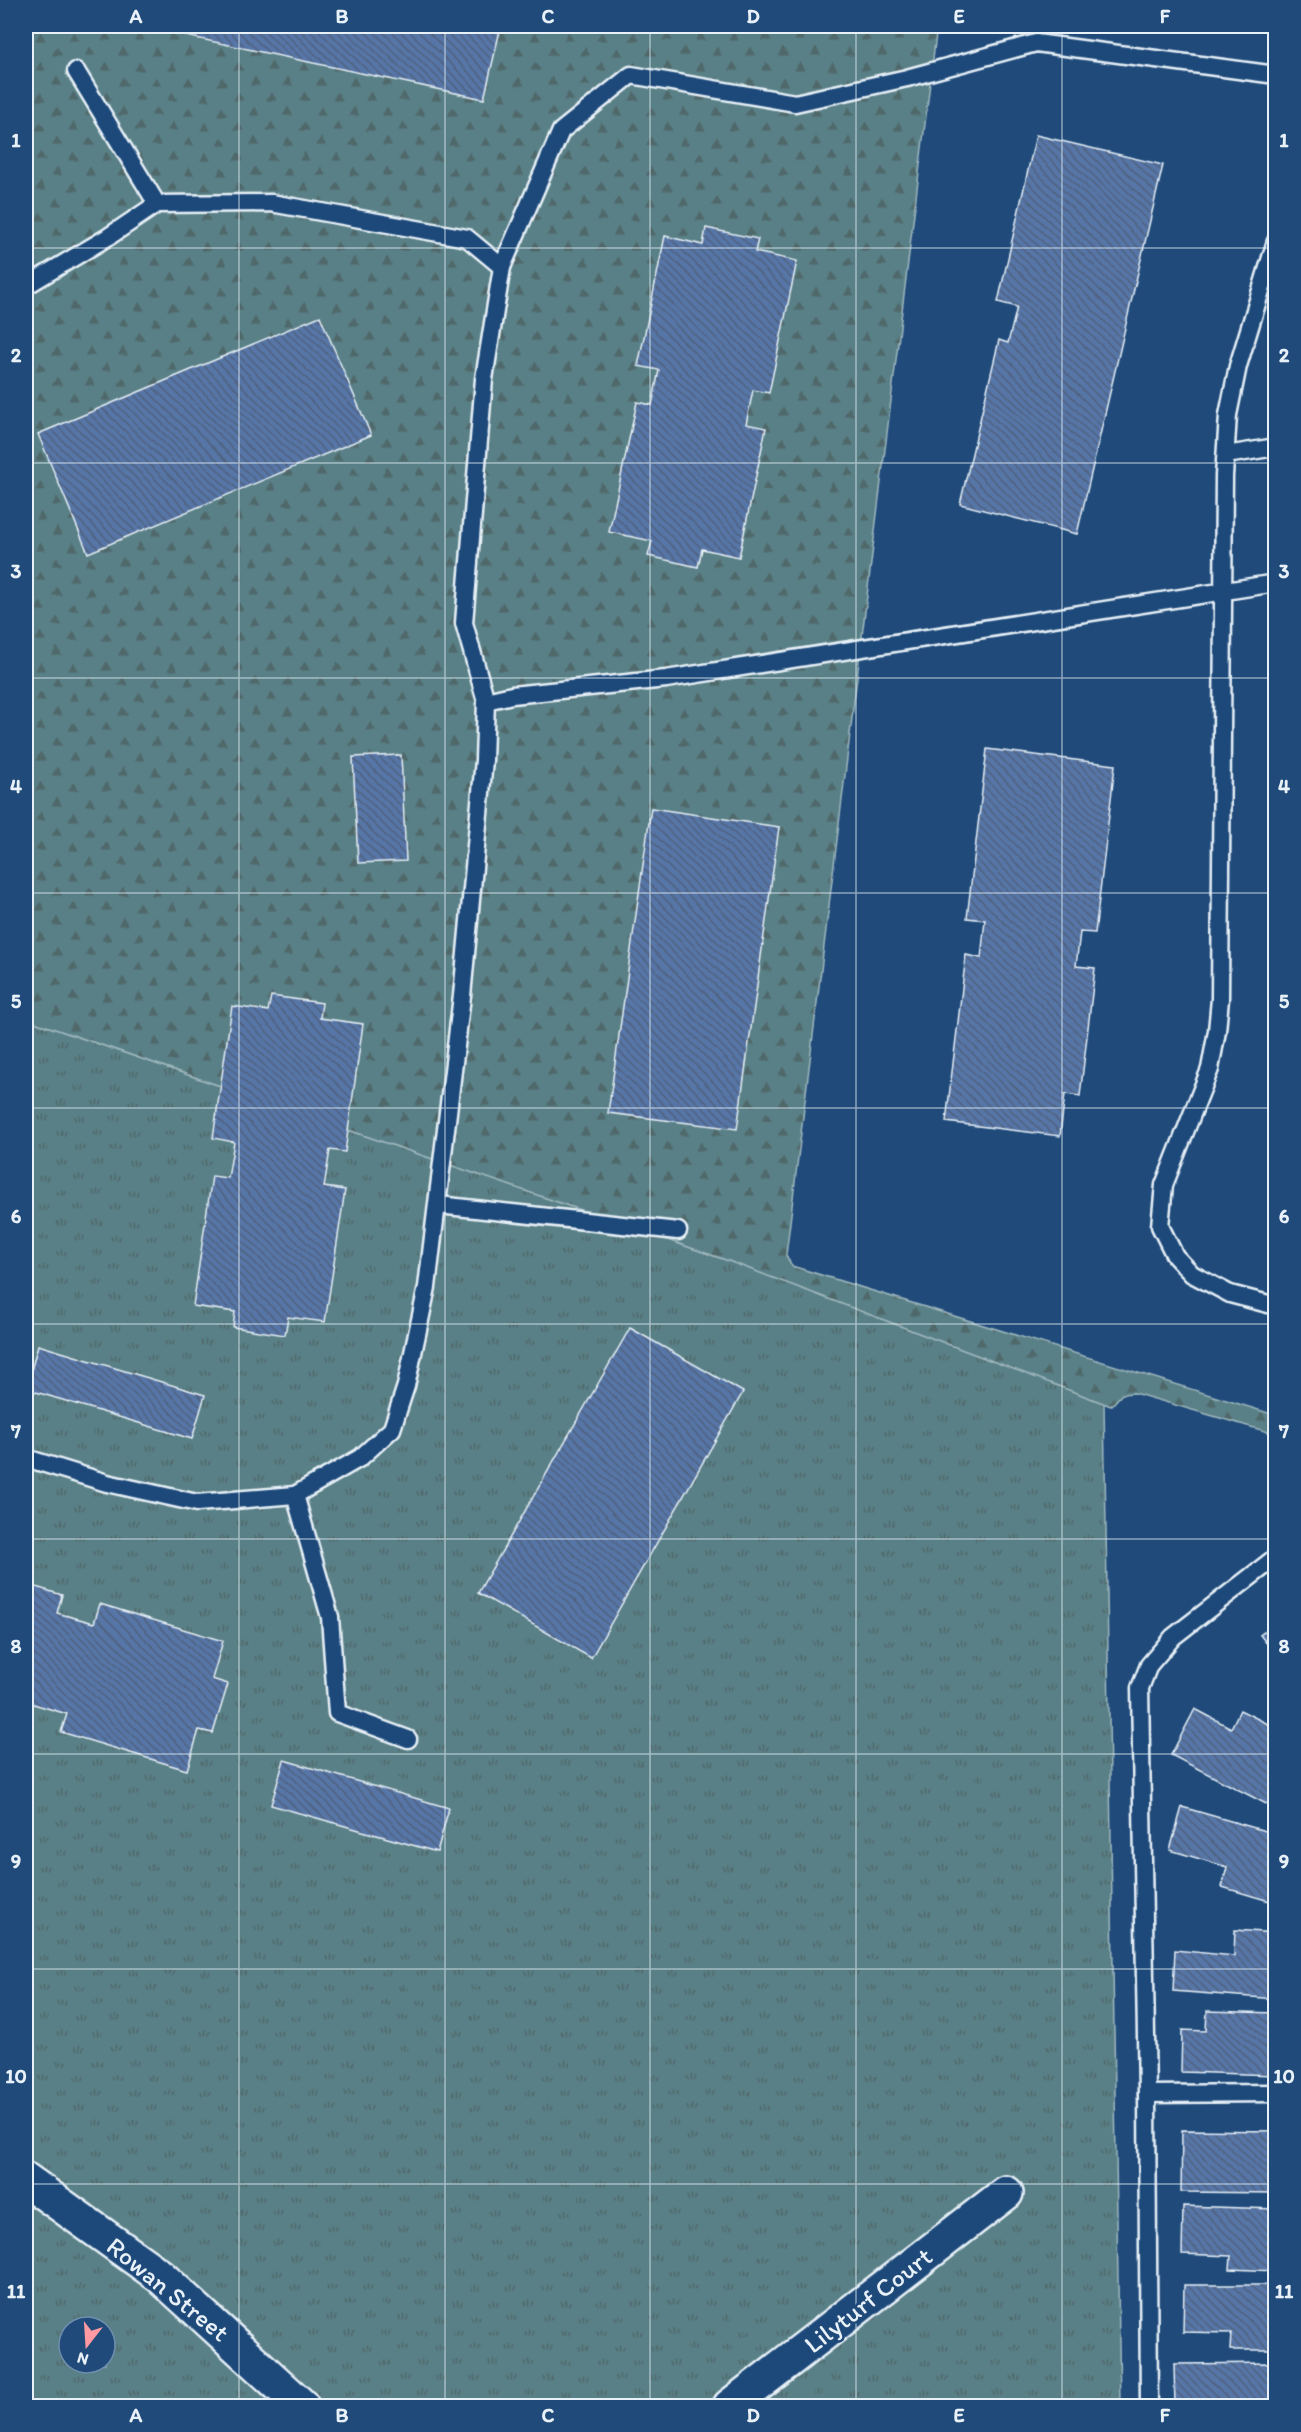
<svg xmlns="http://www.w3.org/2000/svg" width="1301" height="2432" font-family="Itim,sans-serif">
	<defs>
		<pattern id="grass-tufts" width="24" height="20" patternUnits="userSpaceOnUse" patternTransform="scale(1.5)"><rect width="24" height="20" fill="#598086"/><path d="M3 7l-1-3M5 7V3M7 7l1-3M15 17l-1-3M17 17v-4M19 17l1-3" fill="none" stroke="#50676b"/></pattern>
		<pattern id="forest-firs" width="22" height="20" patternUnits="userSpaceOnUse" patternTransform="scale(1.5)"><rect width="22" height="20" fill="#598086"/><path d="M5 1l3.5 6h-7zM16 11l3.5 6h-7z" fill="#50676b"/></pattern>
		<pattern id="building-back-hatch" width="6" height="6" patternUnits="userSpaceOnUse" patternTransform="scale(1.5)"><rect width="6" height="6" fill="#5676a7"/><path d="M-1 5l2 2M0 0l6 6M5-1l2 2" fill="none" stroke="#4f617d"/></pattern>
	</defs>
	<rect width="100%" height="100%" fill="#1f4a7a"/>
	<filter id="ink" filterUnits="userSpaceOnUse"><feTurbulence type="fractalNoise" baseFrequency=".0167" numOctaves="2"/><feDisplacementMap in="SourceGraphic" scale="12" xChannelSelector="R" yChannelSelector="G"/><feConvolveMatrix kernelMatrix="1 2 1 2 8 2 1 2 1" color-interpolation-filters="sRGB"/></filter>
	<g filter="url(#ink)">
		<path fill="url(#grass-tufts)" stroke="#a0b8bf" stroke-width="1.5" fill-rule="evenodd" d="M26,1019L726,1260L1104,1403L1120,2406H26ZM69,2327H105V2363H69Z"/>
		<path fill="url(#forest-firs)" stroke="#a0b8bf" stroke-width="1.5" d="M26,26H937L786,1255L792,1266L1275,1415V1434L1134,1393L1122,1394L1111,1406L726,1260L26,1019Z"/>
		<g fill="url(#building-back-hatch)" stroke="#e8f1f8" stroke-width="1.5">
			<path d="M188,26H501L484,99L186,36Z"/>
			<path d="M788,26H828L827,33Z"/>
			<path d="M1036,135L1163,165L1077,534L960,504L999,340L1008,343L1017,307L998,302Z"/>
			<path d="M706,228L758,239L755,252L797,261L769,393L753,390L746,424L766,428L739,557L702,549L698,567L648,556L652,541L609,532L637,402L652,405L659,370L638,366L665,236L703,245Z"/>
			<path d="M320,316L371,435L88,553L38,434Z"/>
			<path d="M987,749L1115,765L1095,933L1080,932L1076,966L1095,968L1080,1096L1065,1094L1060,1136L946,1122L966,955L981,958L985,920L967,918Z"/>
			<path d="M401,755L406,861L358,863L353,757Z"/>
			<path d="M651,808L779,827L737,1129L608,1113Z"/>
			<path d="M271,996L322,1003L320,1018L363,1024L345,1152L330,1150L324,1187L345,1190L325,1322L288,1317L285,1335L233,1327L235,1312L193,1306L212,1176L228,1178L234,1142L213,1138L232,1006L268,1011Z"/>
			<path d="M630,1328L743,1392L591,1658L478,1593Z"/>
			<path d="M38,1345L205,1395L192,1439L26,1389Z"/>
			<path d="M26,1584L62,1595L57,1613L94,1623L100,1604L223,1641L212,1679L228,1684L213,1733L199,1730L187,1770L61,1732L67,1714L30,1703L26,1717Z"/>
			<path d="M1276,1623V1655L1260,1635Z"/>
			<path d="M1195,1709L1231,1728L1240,1710L1276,1728V1809L1171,1755Z"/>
			<path d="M284,1760L449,1808L437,1852L271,1805Z"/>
			<path d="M1182,1807L1276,1834V1903L1222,1887L1227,1867L1170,1850Z"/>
			<path d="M1235,1930L1276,1933V1999L1173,1991L1175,1950L1234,1956Z"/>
			<path d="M1207,2011L1276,2013V2075L1181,2072L1182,2030L1206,2031Z"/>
			<path d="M1182,2130L1276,2131V2193L1181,2192Z"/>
			<path d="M1183,2206L1276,2209V2271L1230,2269L1231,2256L1182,2254Z"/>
			<path d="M1184,2285H1276V2350H1230L1231,2333L1183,2332Z"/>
			<path d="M1276,2363V2406H1175L1174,2364Z"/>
		</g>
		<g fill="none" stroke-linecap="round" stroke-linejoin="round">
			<defs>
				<g id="service">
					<path d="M76,71L157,204"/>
					<path d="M1276,241L1238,366L1228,415L1224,476L1220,999L1217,1031L1210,1069L1164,1185L1160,1226L1175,1256L1192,1274L1230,1294L1276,1306"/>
					<path d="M502,267L561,131L631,75L795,103L907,78L1036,43L1276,75"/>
					<path d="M26,286L108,237L157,204L271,203L467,238L502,267L484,379L464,623L486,701L484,760L462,996L427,1287L406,1386L392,1429L360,1458L295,1495L197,1503L107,1483L26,1458"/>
					<path d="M1226,455L1276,447"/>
					<path d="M486,701L512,695L666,679L1276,583"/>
					<path d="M438,1205L678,1231"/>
					<path d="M295,1495L330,1617L337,1713L408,1739"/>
					<path d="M1147,2094L1276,2093"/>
					<path d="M1149,2406L1147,2094L1140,1688L1149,1665L1173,1637L1276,1557"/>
				</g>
				<g id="minor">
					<path d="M26,2180L160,2276L302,2406"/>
					<path d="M730,2406L1006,2193"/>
				</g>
			</defs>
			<use href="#service" stroke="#e8f1f8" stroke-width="21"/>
			<use href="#minor" stroke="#e8f1f8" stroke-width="38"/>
			<use href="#service" stroke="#1f4a7a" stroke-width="16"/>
			<use href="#minor" stroke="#1f4a7a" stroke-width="33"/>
		</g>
	</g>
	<path fill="none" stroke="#e8f1f8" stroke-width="1.5" stroke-opacity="0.55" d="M239,26V2406M445,26V2406M650,26V2406M856,26V2406M1062,26V2406M26,248H1276M26,463H1276M26,678H1276M26,893H1276M26,1108H1276M26,1324H1276M26,1539H1276M26,1754H1276M26,1969H1276M26,2184H1276"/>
	<g text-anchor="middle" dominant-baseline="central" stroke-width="5" stroke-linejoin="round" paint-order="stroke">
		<g font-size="26" fill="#e8f1f8" stroke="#1f4a7a">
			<text transform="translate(168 2289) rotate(39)">Rowan Street</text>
			<text transform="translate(868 2300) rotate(-38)">Lilyturf Court</text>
		</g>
	</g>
	<rect width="1301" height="2432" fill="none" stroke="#1f4a7a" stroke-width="66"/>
	<g transform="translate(87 2345) rotate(197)"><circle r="28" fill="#1f4a7a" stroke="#6f8dac" stroke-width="1.5"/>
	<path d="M0-4.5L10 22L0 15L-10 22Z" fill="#ff9aa2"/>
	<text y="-9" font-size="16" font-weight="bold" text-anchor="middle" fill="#e8f1f8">N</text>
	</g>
	<rect x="33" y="33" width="1235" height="2366" fill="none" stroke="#e8f1f8" stroke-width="2"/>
	<g font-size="20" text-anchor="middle" font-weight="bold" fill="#e8f1f8">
		<text x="136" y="23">A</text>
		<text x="342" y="23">B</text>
		<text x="548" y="23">C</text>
		<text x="753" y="23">D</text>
		<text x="959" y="23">E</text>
		<text x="1165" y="23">F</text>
		<text x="16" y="147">1</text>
		<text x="1284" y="147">1</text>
		<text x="16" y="362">2</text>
		<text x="1284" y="362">2</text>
		<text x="16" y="578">3</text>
		<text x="1284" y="578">3</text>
		<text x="16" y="793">4</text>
		<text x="1284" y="793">4</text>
		<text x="16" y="1008">5</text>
		<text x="1284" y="1008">5</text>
		<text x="16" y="1223">6</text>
		<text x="1284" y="1223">6</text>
		<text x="16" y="1438">7</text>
		<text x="1284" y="1438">7</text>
		<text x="16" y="1653">8</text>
		<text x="1284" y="1653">8</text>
		<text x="16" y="1868">9</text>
		<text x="1284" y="1868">9</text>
		<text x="16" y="2083">10</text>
		<text x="1284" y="2083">10</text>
		<text x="16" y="2298">11</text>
		<text x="1284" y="2298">11</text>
		<text x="136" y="2422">A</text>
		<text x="342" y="2422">B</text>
		<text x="548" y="2422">C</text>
		<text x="753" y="2422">D</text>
		<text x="959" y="2422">E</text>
		<text x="1165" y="2422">F</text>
	</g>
</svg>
